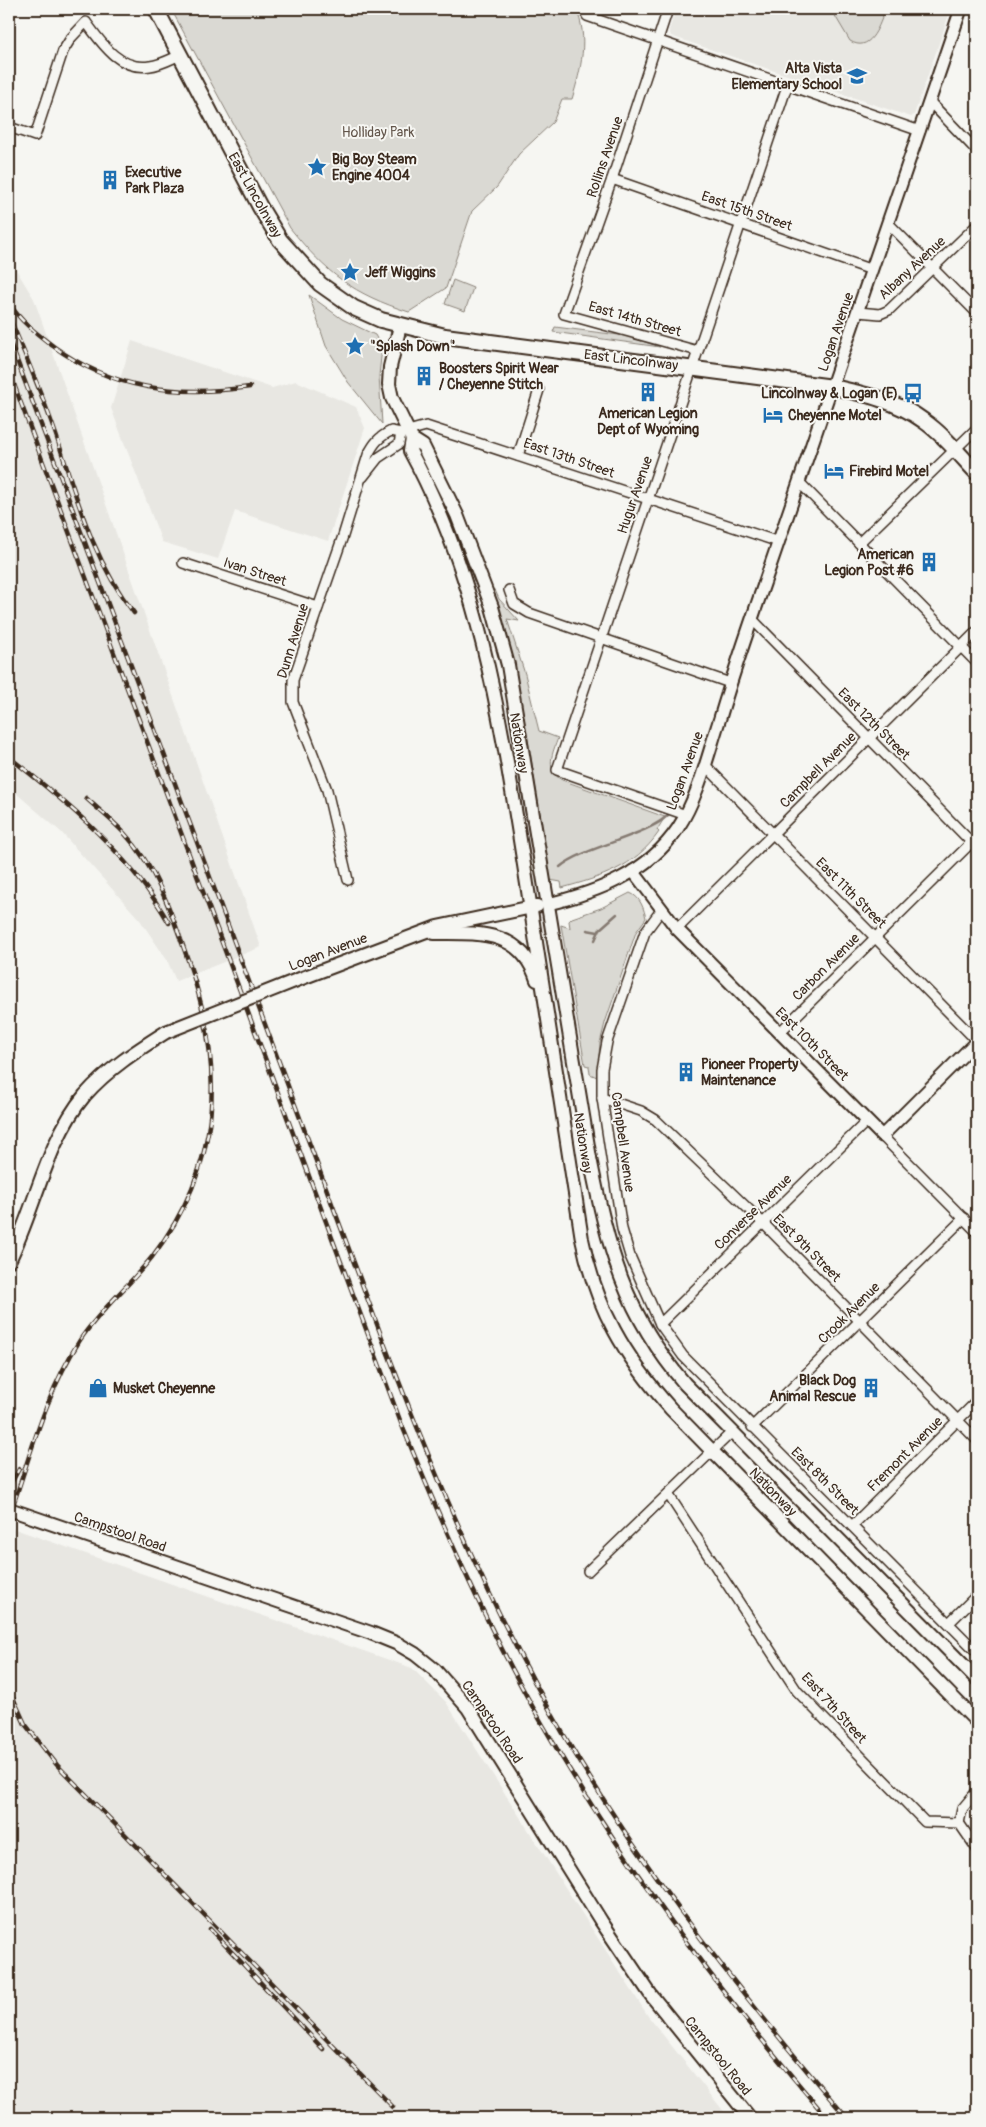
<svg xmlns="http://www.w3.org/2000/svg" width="986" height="2127" font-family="Pangolin,sans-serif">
	<rect width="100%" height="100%" fill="#f6f6f2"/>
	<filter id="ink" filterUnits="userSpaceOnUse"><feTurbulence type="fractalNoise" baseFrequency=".02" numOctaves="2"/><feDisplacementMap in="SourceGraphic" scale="10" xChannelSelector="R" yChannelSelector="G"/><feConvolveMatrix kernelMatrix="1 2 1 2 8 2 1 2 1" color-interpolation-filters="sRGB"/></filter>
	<g filter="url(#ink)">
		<g fill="#e8e7e2">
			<path d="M676,9H951L914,115L911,117L671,36L669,30Z"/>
			<path d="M9,258L34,299L261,947L176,981L167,960L140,920L61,832L9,787Z"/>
			<path d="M132,341L272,388L296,381L356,407L365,428L328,541L235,511L218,559L162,542L111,408Z"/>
			<path d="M9,1527L412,1668L446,1702L648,2016L729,2118H9Z"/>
		</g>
		<g fill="#dad9d3" stroke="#8a8278">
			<path d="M171,9H576C589,37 581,70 572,99H562L553,122L519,154L497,187L472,211L446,288L409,312C353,294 327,274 290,228Z"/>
			<path d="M831,9H870L884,13C878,28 870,53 850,41Z"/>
			<path d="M453,280L473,288L465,311L445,304Z"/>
			<path d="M309,295L342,319L375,335L382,348L379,376L382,424L348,382L326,346Z"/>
			<path d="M555,327L627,336L660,347L553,332Z"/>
			<path d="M495,590L499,599L519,621L507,619L525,674L539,731L558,738C553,752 544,770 562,780L665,817L657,830L659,832C634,868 601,877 562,888L561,882L550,880C534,783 524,684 492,591Z"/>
			<path d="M630,893C641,897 644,910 646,918L636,932L605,1023L600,1043L597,1077L590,1074L589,1066L585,1065L561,925L570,928L569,921L572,918L601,908Z"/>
		</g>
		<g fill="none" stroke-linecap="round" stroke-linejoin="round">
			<g stroke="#857a71" stroke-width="2.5">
				<path d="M560,867C587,844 664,834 674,806"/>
				<path d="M587,930L598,932"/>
				<path d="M595,940L600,929L617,914"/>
			</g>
			<defs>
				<g id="minor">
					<path d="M584,9L587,16L920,131"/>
					<path d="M668,9L612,179L564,314L698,351"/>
					<path d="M930,102L977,151"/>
					<path d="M9,127L35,136L63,51L71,38L86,22C102,44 120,71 150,66C160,65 171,59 180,55"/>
					<path d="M612,179L872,270"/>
					<path d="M888,223L977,313"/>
					<path d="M858,312L880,314L889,310L977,225"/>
					<path d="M518,456L539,390"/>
					<path d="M363,477L378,458L399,444L401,433L426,426L779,542"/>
					<path d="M799,482L977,663"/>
					<path d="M859,543L977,428"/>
					<path d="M183,563L318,607"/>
					<path d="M509,590L514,604L529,613L730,683"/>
					<path d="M752,619L977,848"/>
					<path d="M705,765L977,1041"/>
					<path d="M686,815L557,770L787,86"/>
					<path d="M348,880L327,790L293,702V680L343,536L368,455C374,443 379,437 391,431L401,433"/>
					<path d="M662,909L645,932L607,1042L602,1069V1098L622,1229L630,1256L660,1324L683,1356L977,1652"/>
					<path d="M677,929L977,631"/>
					<path d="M780,1032L977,837"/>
					<path d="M602,1098L641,1111L656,1120L763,1223L977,1440"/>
					<path d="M882,1136L977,1232"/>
					<path d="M660,1324L867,1121"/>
					<path d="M752,1427L964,1218"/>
					<path d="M668,1494L797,1691L925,1822L959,1823"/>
					<path d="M852,1526L977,1401"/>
					<path d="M588,1571L732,1432"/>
					<path d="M949,1623L977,1595"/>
					<path d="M959,1823L962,1809L977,1791"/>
					<path d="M959,1823L977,1849"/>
				</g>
				<g id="tertiary">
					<path d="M633,871L677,929L882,1136L977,1041"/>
					<path d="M548,904C598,892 648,873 678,828C699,796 708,754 720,718C733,674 748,630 763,587C829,394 895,201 961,9"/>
				</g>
				<g id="secondary">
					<path d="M400,326L390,367L389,384L392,398L412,439L423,446L457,515L492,607L508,665L590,1158C608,1248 624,1313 685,1384L977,1679"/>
					<path d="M412,439L410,451C480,579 501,722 524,865C543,989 562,1114 582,1239C596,1308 624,1356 671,1409L977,1722"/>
					<path d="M434,933C478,933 521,929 537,980"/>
					<path d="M297,980L437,927L537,906"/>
					<path d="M9,1261C35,1209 47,1140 85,1095C108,1069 136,1051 166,1032"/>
					<path d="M9,1509L371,1633L398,1644L415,1654L435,1670L468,1708L601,1921L651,1995L750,2118"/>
				</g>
				<path id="primary" d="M156,9L260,207L280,240L320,284L354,308L381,320L445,336L833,387C865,394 897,401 924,421C944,435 960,455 977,473"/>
			</defs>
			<use href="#minor" stroke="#3b2a1e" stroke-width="12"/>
			<use href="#tertiary" stroke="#3b2a1e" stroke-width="15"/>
			<use href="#secondary" stroke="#3b2a1e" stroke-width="16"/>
			<use href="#primary" stroke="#3b2a1e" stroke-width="18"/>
			<use href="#minor" stroke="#f6f6f2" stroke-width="9"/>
			<use href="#tertiary" stroke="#f6f6f2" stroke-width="11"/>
			<use href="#secondary" stroke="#f6f6f2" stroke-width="12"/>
			<use href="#primary" stroke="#f6f6f2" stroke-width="14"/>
			<defs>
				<g id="rail">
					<path d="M9,303C20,321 36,333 53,346C113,390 177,397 250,387"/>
					<path d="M11,321C27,359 43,396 56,435C77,498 92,559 134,613"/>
					<path d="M9,339L384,1343C429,1460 476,1574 536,1685C620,1842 731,1983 847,2118"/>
					<path d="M9,371L401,1423C443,1526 487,1628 543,1725C624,1866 722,1995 827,2118"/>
					<path d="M9,757C69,804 131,856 169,923"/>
					<path d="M9,1487L19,1469"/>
					<path d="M9,1517C30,1457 45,1394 80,1340C100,1310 129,1286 152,1257C223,1164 225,1067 188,960C173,917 157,868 125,834C113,821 99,810 86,798"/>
					<path d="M9,1689L25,1724L57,1765L393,2107"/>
					<path d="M210,1929L323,2049"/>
				</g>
			</defs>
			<use href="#rail" stroke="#3b2a1e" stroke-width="4.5"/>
			<use href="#rail" stroke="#f6f6f2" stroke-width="2.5" stroke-dasharray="8" stroke-linecap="butt"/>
			<defs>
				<path id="secondary-bridge" d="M166,1032L297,980"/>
			</defs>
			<use href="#secondary-bridge" stroke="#3b2a1e" stroke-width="16" stroke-linecap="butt"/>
			<use href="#secondary-bridge" stroke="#f6f6f2" stroke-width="12"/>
		</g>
	</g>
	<defs>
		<symbol id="school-bare" viewBox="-9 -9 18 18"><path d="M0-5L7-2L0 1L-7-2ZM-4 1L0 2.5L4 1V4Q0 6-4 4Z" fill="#1f6fb2" stroke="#f6f6f2" stroke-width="2.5" paint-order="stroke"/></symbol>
		<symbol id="sight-bare" viewBox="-9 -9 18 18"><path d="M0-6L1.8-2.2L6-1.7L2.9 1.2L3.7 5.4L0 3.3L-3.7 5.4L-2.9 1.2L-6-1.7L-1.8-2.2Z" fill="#1f6fb2" stroke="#f6f6f2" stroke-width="2.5" paint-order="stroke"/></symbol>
		<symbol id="building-bare" viewBox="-9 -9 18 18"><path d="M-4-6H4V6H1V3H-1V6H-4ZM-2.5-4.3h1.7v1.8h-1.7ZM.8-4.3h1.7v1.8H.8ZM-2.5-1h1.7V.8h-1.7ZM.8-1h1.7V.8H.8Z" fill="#1f6fb2" stroke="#f6f6f2" stroke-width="2.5" paint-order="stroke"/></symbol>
		<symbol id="bus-bare" viewBox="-9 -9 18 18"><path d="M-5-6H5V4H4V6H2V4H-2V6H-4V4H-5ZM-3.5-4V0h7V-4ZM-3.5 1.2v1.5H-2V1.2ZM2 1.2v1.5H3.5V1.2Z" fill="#1f6fb2" stroke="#f6f6f2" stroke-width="2.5" paint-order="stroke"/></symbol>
		<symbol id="hotel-bare" viewBox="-9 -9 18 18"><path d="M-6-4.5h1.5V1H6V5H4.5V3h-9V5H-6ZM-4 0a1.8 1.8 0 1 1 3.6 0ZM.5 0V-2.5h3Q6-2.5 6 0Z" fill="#1f6fb2" stroke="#f6f6f2" stroke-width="2.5" paint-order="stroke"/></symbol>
		<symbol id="shop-bare" viewBox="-9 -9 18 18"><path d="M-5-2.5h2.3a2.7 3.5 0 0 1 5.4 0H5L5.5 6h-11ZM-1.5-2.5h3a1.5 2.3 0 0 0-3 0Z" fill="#1f6fb2" stroke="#f6f6f2" stroke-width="2.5" paint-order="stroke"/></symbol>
	</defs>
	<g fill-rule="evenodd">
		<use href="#school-bare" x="843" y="62" width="28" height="28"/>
		<use href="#sight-bare" x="303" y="153" width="28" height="28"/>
		<use href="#building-bare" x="96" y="166" width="28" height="28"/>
		<use href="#sight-bare" x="336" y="258" width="28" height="28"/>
		<use href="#sight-bare" x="341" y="332" width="28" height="28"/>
		<use href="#building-bare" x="410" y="362" width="28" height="28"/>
		<use href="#building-bare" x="634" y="378" width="28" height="28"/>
		<use href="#bus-bare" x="899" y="379" width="28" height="28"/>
		<use href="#hotel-bare" x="759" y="401" width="28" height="28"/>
		<use href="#hotel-bare" x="820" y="457" width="28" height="28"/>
		<use href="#building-bare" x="915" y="548" width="28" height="28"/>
		<use href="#building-bare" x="672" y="1058" width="28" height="28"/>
		<use href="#shop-bare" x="84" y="1374" width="28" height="28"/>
		<use href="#building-bare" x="857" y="1374" width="28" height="28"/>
	</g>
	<g text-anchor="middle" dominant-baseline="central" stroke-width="4" stroke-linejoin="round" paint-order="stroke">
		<g font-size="14" font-weight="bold" fill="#3b2a1e" stroke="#f6f6f2" text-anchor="start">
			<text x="842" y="68" text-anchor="end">Alta Vista<tspan x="842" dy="16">Elementary School</tspan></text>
			<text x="332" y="159">Big Boy Steam<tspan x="332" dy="16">Engine 4004</tspan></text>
			<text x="125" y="172">Executive<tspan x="125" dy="16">Park Plaza</tspan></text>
			<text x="365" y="272">Jeff Wiggins</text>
			<text x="370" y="346">"Splash Down"</text>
			<text x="439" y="368">Boosters Spirit Wear<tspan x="439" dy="16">/ Cheyenne Stitch</tspan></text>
			<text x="898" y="393" text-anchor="end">Lincolnway &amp; Logan (E)</text>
			<text x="648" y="413" text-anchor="middle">American Legion<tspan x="648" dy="16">Dept of Wyoming</tspan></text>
			<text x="788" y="415">Cheyenne Motel</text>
			<text x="849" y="471">Firebird Motel</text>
			<text x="914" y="554" text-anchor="end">American<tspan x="914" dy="16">Legion Post #6</tspan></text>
			<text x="701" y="1064">Pioneer Property<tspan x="701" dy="16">Maintenance</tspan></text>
			<text x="856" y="1380" text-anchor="end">Black Dog<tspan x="856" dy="16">Animal Rescue</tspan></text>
			<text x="113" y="1388">Musket Cheyenne</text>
		</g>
		<g font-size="14" fill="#63564b" stroke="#f6f6f2">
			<text x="378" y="132">Holliday Park</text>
		</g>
		<g font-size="14" fill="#3b2a1e" stroke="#f6f6f2">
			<text transform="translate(605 157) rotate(-71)">Rollins Avenue</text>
			<text transform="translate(255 195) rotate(61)">East Lincolnway</text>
			<text transform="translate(747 211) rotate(19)">East 15th Street</text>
			<text transform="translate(912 268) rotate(-43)">Albany Avenue</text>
			<text transform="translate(635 319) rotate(16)">East 14th Street</text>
			<text transform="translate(836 332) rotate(-71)">Logan Avenue</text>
			<text transform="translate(631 360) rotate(7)">East Lincolnway</text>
			<text transform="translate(569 458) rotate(19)">East 13th Street</text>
			<text transform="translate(635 495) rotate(-71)">Hugur Avenue</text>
			<text transform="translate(255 572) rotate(18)">Ivan Street</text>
			<text transform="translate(293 641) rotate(-73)">Dunn Avenue</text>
			<text transform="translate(874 724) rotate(45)">East 12th Street</text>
			<text transform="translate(519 743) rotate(81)">Nationway</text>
			<text transform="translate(818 770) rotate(-45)">Campbell Avenue</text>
			<text transform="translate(685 771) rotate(-70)">Logan Avenue</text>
			<text transform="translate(851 893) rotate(45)">East 11th Street</text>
			<text transform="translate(328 952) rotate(-21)">Logan Avenue</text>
			<text transform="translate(826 967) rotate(-45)">Carbon Avenue</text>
			<text transform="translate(812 1044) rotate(45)">East 10th Street</text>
			<text transform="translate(623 1142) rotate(82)">Campbell Avenue</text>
			<text transform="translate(583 1143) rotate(81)">Nationway</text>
			<text transform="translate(753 1212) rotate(-44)">Converse Avenue</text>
			<text transform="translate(807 1248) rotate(45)">East 9th Street</text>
			<text transform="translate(849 1313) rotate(-45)">Crook Avenue</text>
			<text transform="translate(905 1454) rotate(-45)">Fremont Avenue</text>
			<text transform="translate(825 1481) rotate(45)">East 8th Street</text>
			<text transform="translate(773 1492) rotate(46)">Nationway</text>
			<text transform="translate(120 1532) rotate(19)">Campstool Road</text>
			<text transform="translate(834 1708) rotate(48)">East 7th Street</text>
			<text transform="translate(492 1722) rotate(56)">Campstool Road</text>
			<text transform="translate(718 2056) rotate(51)">Campstool Road</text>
		</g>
	</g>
	<rect width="986" height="2127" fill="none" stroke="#f6f6f2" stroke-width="30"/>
	<rect x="15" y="15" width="956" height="2097" fill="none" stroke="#3b2a1e" stroke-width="2" filter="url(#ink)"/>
</svg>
